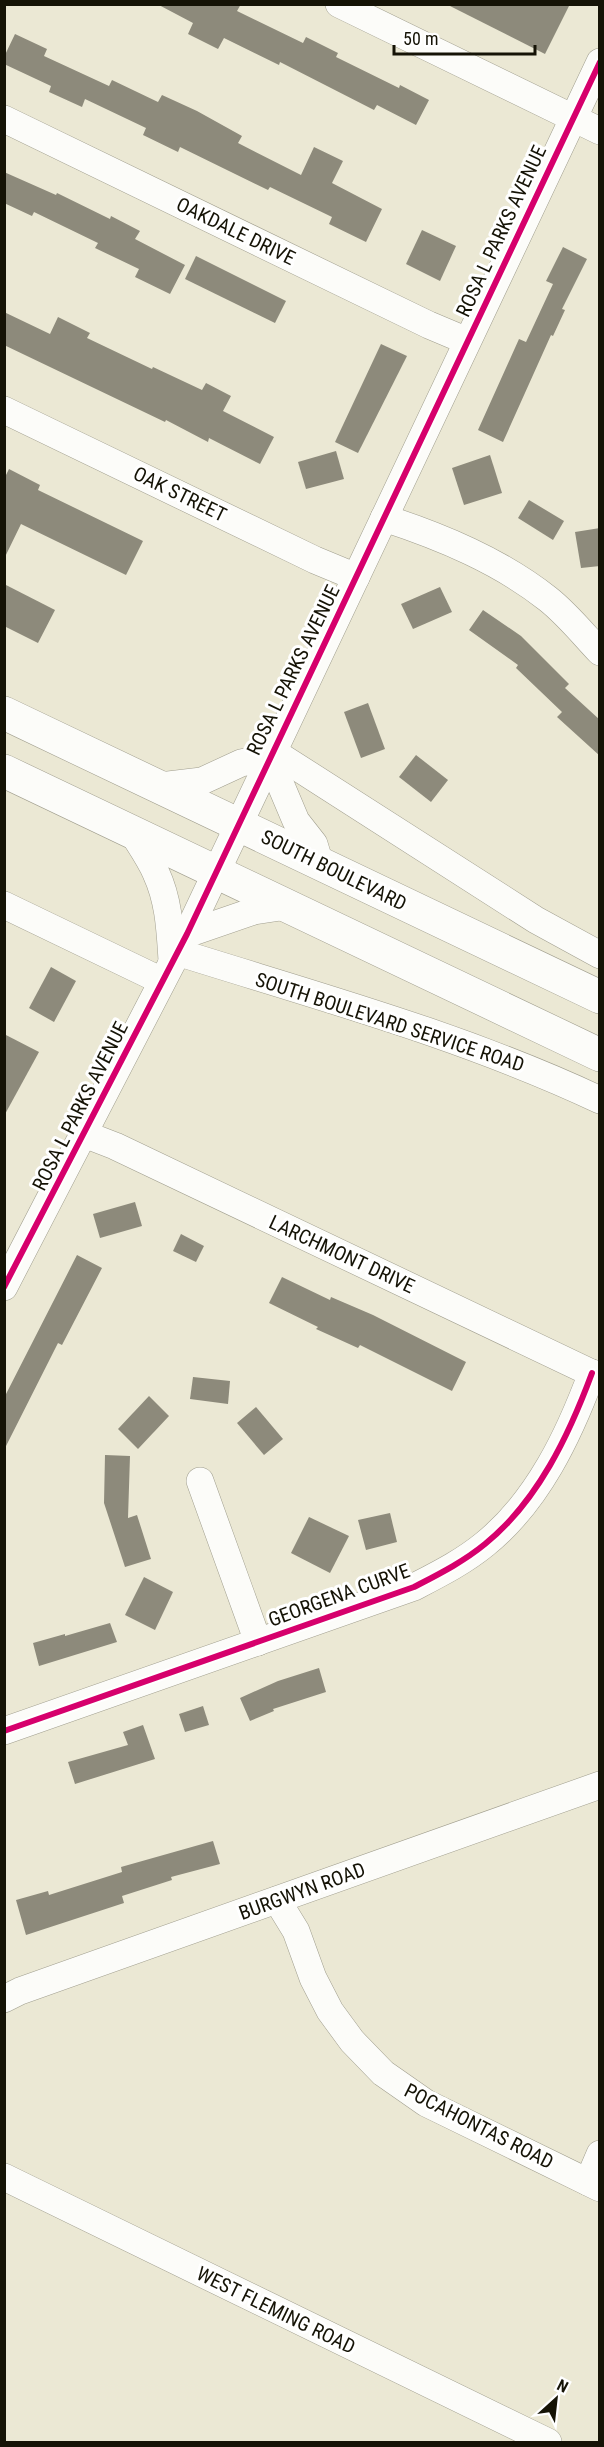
<svg xmlns="http://www.w3.org/2000/svg" width="604" height="2447" font-family="'Roboto Condensed',sans-serif">
	<rect width="100%" height="100%" fill="#ebe8d4"/>
	<g fill="#8d8a7b">
		<path d="M157,4H241L237,11L303,43L306,37L338,53L336,57L399,88L400,85L429,100L416,125L377,105L374,110L280,62L279,65L224,38L218,49L188,34L193,23Z"/>
		<path d="M446,4H570L545,54Z"/>
		<path d="M15,34L47,49L44,56L109,86L112,80L158,102L162,95L197,111L242,136L238,143L301,175L314,147L343,161L332,183L382,209L366,242L329,224L332,217L270,187L268,190L180,147L178,152L143,135L146,128L85,99L82,107L49,92L51,86L4,64V57Z"/>
		<path d="M4,172L56,195L57,193L110,219L111,216L140,231L135,239L185,265L170,294L135,277L139,269L95,248L98,243L34,212L32,216L4,203Z"/>
		<path d="M422,230L456,246L440,281L406,264Z"/>
		<path d="M563,247L587,259L562,309L565,310L553,336L551,335L503,442L478,430L519,339L526,342L553,284L546,281Z"/>
		<path d="M196,256L286,301L275,323L185,279Z"/>
		<path d="M4,312L50,334L58,317L90,333L87,338L152,369L153,367L202,390L206,383L231,396L223,411L274,437L260,464L209,438L208,442L166,420L165,422L4,345Z"/>
		<path d="M381,344L407,356L358,453L335,442Z"/>
		<path d="M336,451L344,479L306,489L298,462Z"/>
		<path d="M490,455L502,493L464,505L452,468Z"/>
		<path d="M9,469L40,485L38,490L143,541L126,575L21,524L4,559V479Z"/>
		<path d="M529,500L564,521L553,540L518,518Z"/>
		<path d="M600,528V566L581,568L575,532Z"/>
		<path d="M4,584L55,610L38,643L4,626Z"/>
		<path d="M440,587L452,612L413,629L401,604Z"/>
		<path d="M483,610L521,636L569,684L565,688L600,720V756L557,717L562,712L516,668L518,665L469,630Z"/>
		<path d="M368,703L385,749L361,758L344,712Z"/>
		<path d="M416,755L448,780L431,802L399,777Z"/>
		<path d="M51,967L76,981L54,1022L29,1008Z"/>
		<path d="M4,1034L39,1052L4,1116Z"/>
		<path d="M135,1202L142,1226L100,1238L93,1214Z"/>
		<path d="M181,1234L204,1246L196,1262L173,1251Z"/>
		<path d="M77,1255L102,1268L62,1345L58,1343L4,1450L5,1396Z"/>
		<path d="M282,1277L330,1300L331,1297L373,1315L466,1362L452,1391L360,1345L358,1348L316,1329L318,1327L269,1303Z"/>
		<path d="M193,1377L230,1381L228,1404L190,1399Z"/>
		<path d="M149,1396L169,1416L138,1449L118,1429Z"/>
		<path d="M256,1407L283,1439L264,1455L237,1423Z"/>
		<path d="M105,1455L130,1456L128,1518L137,1515L151,1559L125,1567L104,1503Z"/>
		<path d="M390,1513L397,1542L366,1550L358,1520Z"/>
		<path d="M309,1517L349,1536L330,1573L291,1553Z"/>
		<path d="M144,1577L173,1592L155,1630L125,1615Z"/>
		<path d="M110,1623L117,1642L39,1666L33,1643L65,1634V1636Z"/>
		<path d="M319,1668L326,1692L273,1709L274,1711L250,1721L240,1698L278,1681Z"/>
		<path d="M203,1706L209,1725L185,1732L179,1714Z"/>
		<path d="M143,1725L155,1759L75,1784L68,1762L128,1745L123,1732Z"/>
		<path d="M213,1841L220,1864L171,1877L172,1880L122,1896L124,1903L26,1935L16,1900L48,1891L49,1895L122,1872L121,1867Z"/>
	</g>
	<g fill="none" stroke-linecap="round" stroke-linejoin="round">
		<defs>
			<g id="minor">
				<path d="M339,4L600,131"/>
				<path d="M4,119L429,325L467,341"/>
				<path d="M4,410L315,560L356,577"/>
				<path d="M384,518C442,537 500,561 548,599C567,614 583,634 600,652"/>
				<path d="M272,751L536,920L600,955"/>
				<path d="M160,786L202,781L241,763L269,757L296,821L314,844L320,864"/>
				<path d="M132,832C140,845 150,859 156,873C169,901 170,930 172,960"/>
				<path d="M4,905L162,981"/>
				<path d="M187,934L254,911L287,906"/>
				<path d="M177,952C320,997 464,1036 600,1100"/>
				<path d="M84,1134L115,1146L600,1377"/>
				<path d="M4,1287L187,934L600,62"/>
				<path d="M200,1481L258,1642"/>
				<path d="M4,1731L414,1587C439,1574 463,1562 485,1544C538,1501 569,1435 592,1373"/>
				<path d="M277,1900L296,1931L313,1978L330,2011L352,2041L383,2073L426,2103L600,2188"/>
				<path d="M4,1999L20,1991L600,1785"/>
				<path d="M4,2177L548,2442"/>
				<path d="M588,2182L600,2154"/>
			</g>
			<g id="highway">
				<path d="M4,713L600,997"/>
				<path d="M4,771L600,1055"/>
			</g>
		</defs>
		<use href="#minor" stroke="#a09e8e" stroke-width="28"/>
		<use href="#highway" stroke="#a09e8e" stroke-width="34"/>
		<use href="#minor" stroke="#fcfcf9" stroke-width="27"/>
		<use href="#highway" stroke="#fcfcf9" stroke-width="33"/>
		<defs>
			<g id="cycleway">
				<path d="M4,1287L187,934L600,62"/>
				<path d="M4,1731L414,1587C439,1574 463,1562 485,1544C538,1501 569,1435 592,1373"/>
			</g>
		</defs>
		<use href="#cycleway" stroke="#fff" stroke-width="10"/>
		<use href="#cycleway" stroke="#d6006c" stroke-width="6"/>
	</g>
	<g text-anchor="middle" dominant-baseline="central" stroke-width="6" stroke-linejoin="round" paint-order="stroke">
		<g font-size="20" fill="#151306" stroke="#fff">
			<text transform="translate(236 231) rotate(26)">OAKDALE DRIVE</text>
			<text transform="translate(501 231) rotate(-65)">ROSA L PARKS AVENUE</text>
			<text transform="translate(180 494) rotate(26)">OAK STREET</text>
			<text transform="translate(293 670) rotate(-64)">ROSA L PARKS AVENUE</text>
			<text transform="translate(334 870) rotate(26)">SOUTH BOULEVARD</text>
			<text transform="translate(390 1022) rotate(18)">SOUTH BOULEVARD SERVICE ROAD</text>
			<text transform="translate(80 1106) rotate(-63)">ROSA L PARKS AVENUE</text>
			<text transform="translate(342 1254) rotate(25)">LARCHMONT DRIVE</text>
			<text transform="translate(339 1595) rotate(-20)">GEORGENA CURVE</text>
			<text transform="translate(302 1891) rotate(-20)">BURGWYN ROAD</text>
			<text transform="translate(479 2126) rotate(27)">POCAHONTAS ROAD</text>
			<text transform="translate(276 2310) rotate(26)">WEST FLEMING ROAD</text>
		</g>
	</g>
	<rect width="604" height="2447" fill="none" stroke="#151306" stroke-width="12"/>
	<g transform="translate(556 2399) rotate(27)" stroke="#ffffff" stroke-width="4.5" paint-order="stroke">
	<path d="M0-4.5L10 22L0 15L-10 22Z" fill="#151306"/>
	<text y="-9" font-size="16" font-weight="bold" text-anchor="middle" fill="#151306">N</text>
	</g>
	<path d="M394 45v9h141v-9" fill="none" stroke="#151306" stroke-width="3"/>
	<text x="403" y="45" font-size="18" fill="#151306" stroke="#ffffff" stroke-width="4.5" paint-order="stroke">50 m</text>
</svg>
